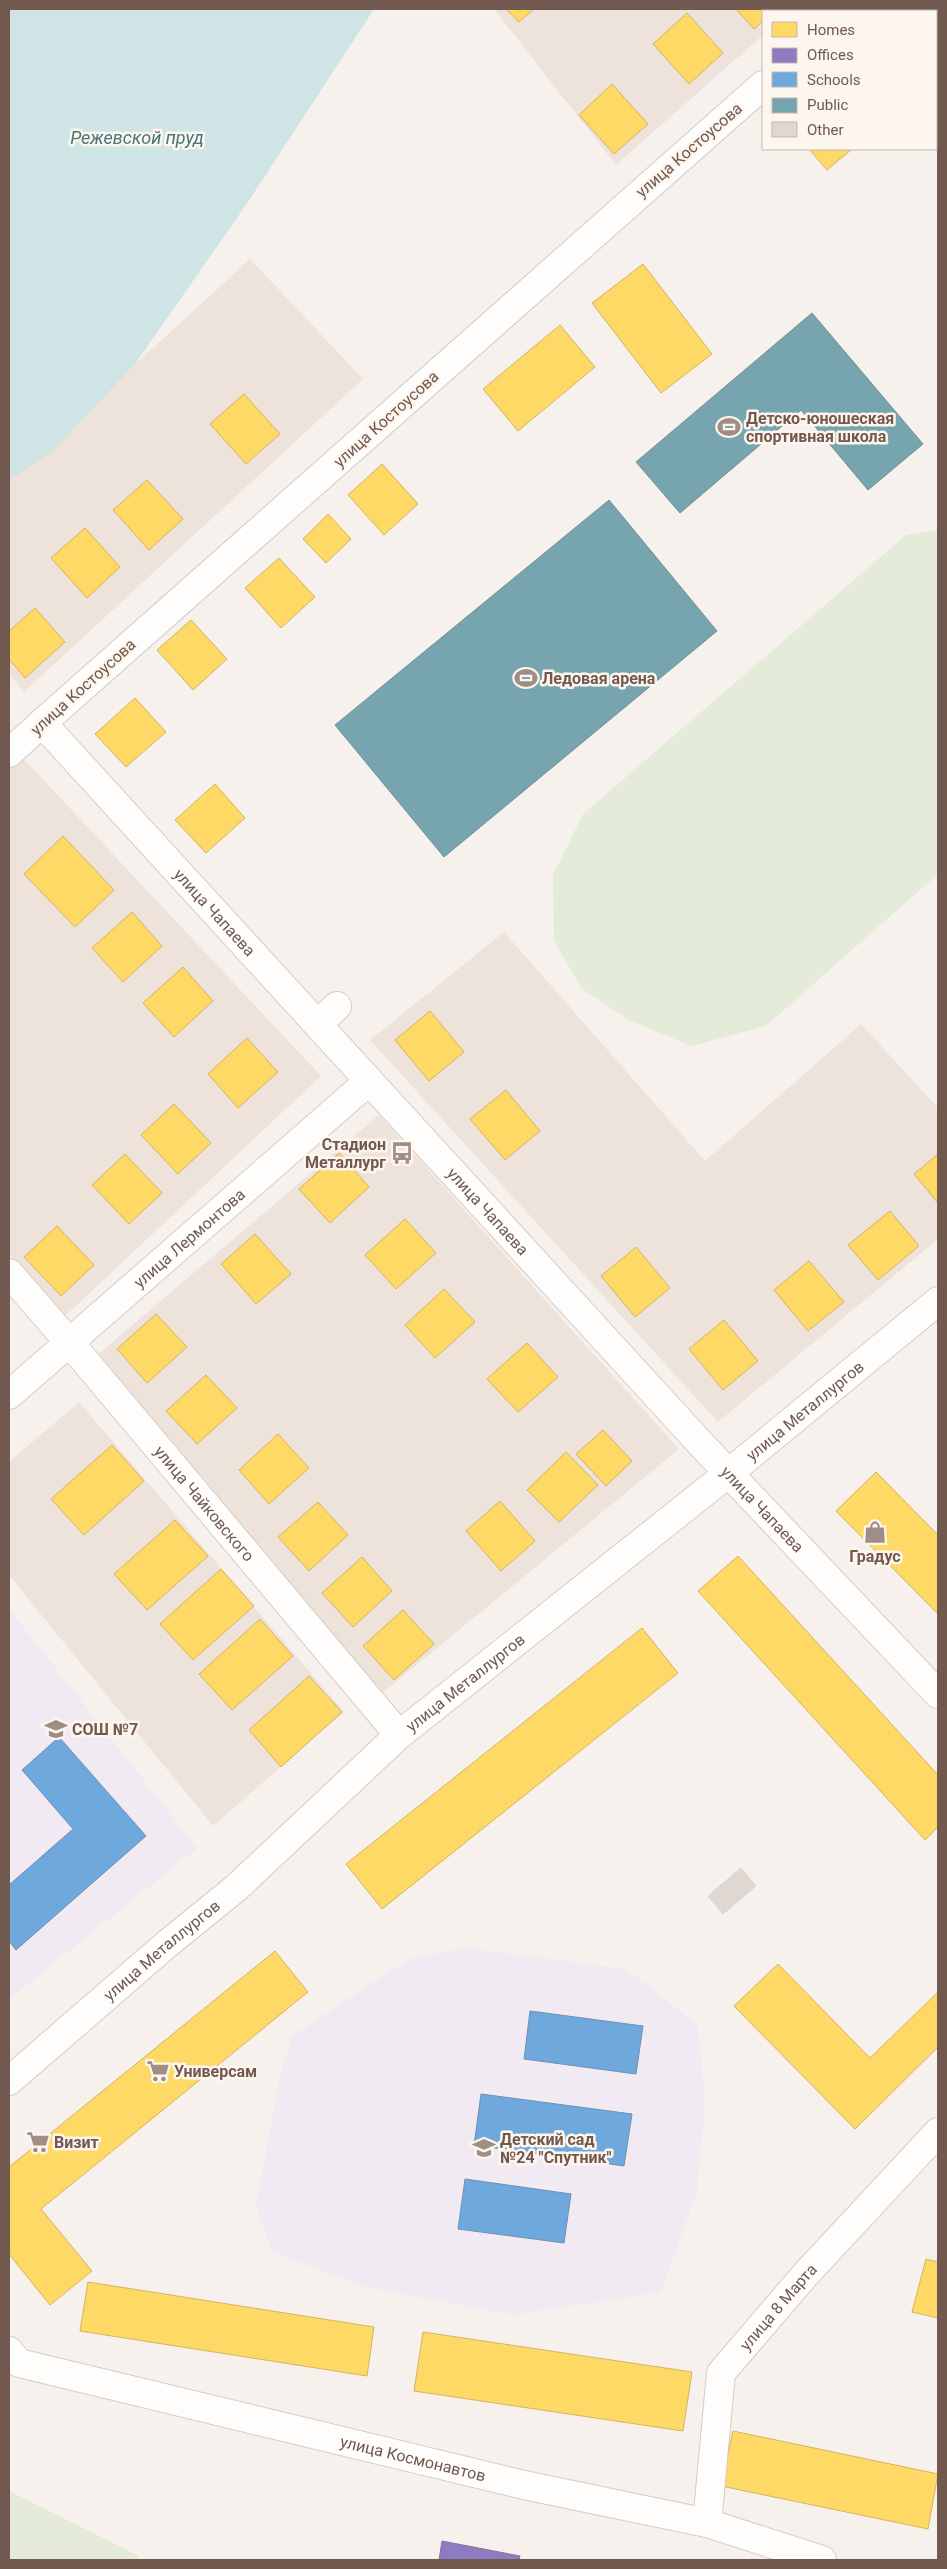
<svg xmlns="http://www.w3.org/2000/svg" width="947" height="2569" font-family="Roboto,sans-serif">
	<rect width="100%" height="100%" fill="#f6f1ec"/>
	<g fill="#eee3da">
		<path d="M494,9H792L790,11H763V35L616,165Z"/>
		<path d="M250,259L363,379L24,692L9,674V480Z"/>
		<path d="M20,755L321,1076L63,1318L9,1254V766Z"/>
		<path d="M504,932L705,1161L861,1024L938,1108V1239L718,1422L370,1040Z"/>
		<path d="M379,1115L679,1449L380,1695L96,1356Z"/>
		<path d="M79,1402L344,1712L213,1826L9,1575V1462Z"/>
	</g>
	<g fill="#f2eaf2">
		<path d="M9,1609L197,1848L9,1999Z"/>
		<path d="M466,1948L626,1969L698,2025L705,2103L697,2192L661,2292L513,2315L365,2287L272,2252L256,2206L279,2081L292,2036L410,1958Z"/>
	</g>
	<g fill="#e4ebd8">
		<path d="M938,530V874L766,1026L691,1046L629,1020L581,988L554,940L553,875L583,814L906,535Z"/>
		<path d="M9,2491L139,2556V2560H9Z"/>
	</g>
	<path fill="#cfe4e4" d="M9,9H374L246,205L135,364L54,450L9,480Z"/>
	<g fill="#ffd966" stroke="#d4b35f">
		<path d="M506,9H534L519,22Z"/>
		<path d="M736,9H776L773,11H763V21L754,29Z"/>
		<path d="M687,13L723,53L689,84L653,44Z"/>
		<path d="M936,27L938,30V94L936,91Z"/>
		<path d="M612,84L648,124L614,154L579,115Z"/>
		<path d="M809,149H852L827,170Z"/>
		<path d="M643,264L712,354L661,393L592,303Z"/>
		<path d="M560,325L595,367L518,431L483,389Z"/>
		<path d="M244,394L280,434L246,464L210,424Z"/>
		<path d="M382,464L418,504L384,535L348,495Z"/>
		<path d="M147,480L183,519L149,550L113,510Z"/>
		<path d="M328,514L351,539L326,563L303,539Z"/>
		<path d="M85,528L120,567L87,598L51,558Z"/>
		<path d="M279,558L315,597L281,628L245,588Z"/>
		<path d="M35,608L65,642L25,678L9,659V631Z"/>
		<path d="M191,620L227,659L193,690L157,650Z"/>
		<path d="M135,698L166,732L126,767L95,734Z"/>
		<path d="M215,784L245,818L206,853L175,820Z"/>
		<path d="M63,836L114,890L75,927L24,874Z"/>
		<path d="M132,912L162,946L123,982L92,948Z"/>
		<path d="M183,967L213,1001L174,1037L143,1003Z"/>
		<path d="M430,1011L464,1052L429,1081L395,1040Z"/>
		<path d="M247,1038L278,1072L238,1108L208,1074Z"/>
		<path d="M506,1090L540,1131L505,1160L470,1119Z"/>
		<path d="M174,1104L211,1143L178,1174L141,1135Z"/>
		<path d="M339,1153L369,1187L330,1223L299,1189Z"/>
		<path d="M125,1154L162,1193L129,1224L92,1185Z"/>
		<path d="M938,1154V1203L914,1174Z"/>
		<path d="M890,1211L919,1246L878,1280L848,1245Z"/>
		<path d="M405,1219L436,1253L396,1289L365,1255Z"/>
		<path d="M57,1226L94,1265L61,1296L24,1257Z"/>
		<path d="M255,1234L291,1274L256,1304L221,1264Z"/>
		<path d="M636,1247L670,1288L635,1317L601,1276Z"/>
		<path d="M809,1261L844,1302L808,1331L774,1290Z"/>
		<path d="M444,1289L475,1322L435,1358L405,1325Z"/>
		<path d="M156,1314L187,1347L147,1383L117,1349Z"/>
		<path d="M724,1320L758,1361L723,1390L689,1349Z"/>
		<path d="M527,1343L558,1377L518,1412L487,1379Z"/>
		<path d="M206,1375L237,1408L197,1444L166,1411Z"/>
		<path d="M603,1430L632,1461L606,1486L576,1454Z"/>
		<path d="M278,1434L309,1468L269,1504L239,1470Z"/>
		<path d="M112,1445L144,1481L84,1535L51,1499Z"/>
		<path d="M566,1452L598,1485L559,1522L527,1490Z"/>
		<path d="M876,1472L938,1535V1614L836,1511Z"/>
		<path d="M500,1501L535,1541L501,1571L466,1531Z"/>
		<path d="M318,1502L348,1535L309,1571L278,1537Z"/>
		<path d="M175,1520L208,1556L147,1610L114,1574Z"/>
		<path d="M738,1556L938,1775V1827L925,1840L698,1591Z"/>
		<path d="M362,1557L392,1591L353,1627L322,1593Z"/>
		<path d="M221,1569L254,1606L193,1660L160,1624Z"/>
		<path d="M403,1610L434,1644L394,1680L363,1646Z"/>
		<path d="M260,1619L293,1656L232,1710L199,1674Z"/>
		<path d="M642,1628L678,1673L382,1909L346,1864Z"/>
		<path d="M309,1676L342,1712L281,1767L249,1730Z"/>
		<path d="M275,1951L308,1992L41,2209L92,2271L50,2305L9,2254V2167Z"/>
		<path d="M778,1964L870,2058L938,1992V2047L855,2129L734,2006Z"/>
		<path d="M926,2259L938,2262V2318L912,2312Z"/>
		<path d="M88,2282L374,2327L367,2376L80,2331Z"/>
		<path d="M423,2332L692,2372L683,2431L414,2391Z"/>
		<path d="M733,2431L938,2474L928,2529L721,2486Z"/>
	</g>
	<path fill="#8e7cc3" stroke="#8572a0" d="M442,2541L520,2556L519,2560H439Z"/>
	<g fill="#6fa8dc" stroke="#7090b2">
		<path d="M59,1737L146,1836L16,1950L9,1941V1885L73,1829L22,1770Z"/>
		<path d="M530,2011L643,2026L636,2074L524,2059Z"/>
		<path d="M481,2094L632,2114L624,2166L474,2145Z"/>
		<path d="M465,2179L571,2194L564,2243L458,2229Z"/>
	</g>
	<g fill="#76a5af" stroke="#748e92">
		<path d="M812,313L923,444L868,490L801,410L680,513L636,462Z"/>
		<path d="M609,500L717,631L444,857L335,725Z"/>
	</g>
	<path fill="#dfd7d2" stroke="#ded4cf" d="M741,1868L756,1886L723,1914L708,1896Z"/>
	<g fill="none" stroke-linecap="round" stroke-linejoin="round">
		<defs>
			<g id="minor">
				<path d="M9,753L42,723"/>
				<path id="s1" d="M9,1273L80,1355L399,1735"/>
				<path id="s2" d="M9,1395L369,1081"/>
				<path id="s3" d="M9,2081L167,1944L236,1888L399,1735L730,1472L938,1301"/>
				<path id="s4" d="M9,2351L19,2363L524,2485L707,2523L822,2560"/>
				<path id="s5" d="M707,2523L721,2373L805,2275L938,2132"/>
			</g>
			<g id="tertiary">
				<path d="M847,11L849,9"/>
				<path id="s6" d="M763,85L42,723L700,1443L938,1694"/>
				<path d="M318,1024L337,1006"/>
			</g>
		</defs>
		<use href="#minor" stroke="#d3cdc7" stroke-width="30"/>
		<use href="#tertiary" stroke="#d3cdc7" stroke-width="30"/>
		<use href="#minor" stroke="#fefdfc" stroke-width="28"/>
		<use href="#tertiary" stroke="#fefdfc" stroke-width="28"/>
	</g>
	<defs>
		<symbol id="stadium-bare" viewBox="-9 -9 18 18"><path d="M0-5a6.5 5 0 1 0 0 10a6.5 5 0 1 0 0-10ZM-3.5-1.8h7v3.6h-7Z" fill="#a08e86" stroke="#fdf6ee" stroke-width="2.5" paint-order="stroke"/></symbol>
		<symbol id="bus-bare" viewBox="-9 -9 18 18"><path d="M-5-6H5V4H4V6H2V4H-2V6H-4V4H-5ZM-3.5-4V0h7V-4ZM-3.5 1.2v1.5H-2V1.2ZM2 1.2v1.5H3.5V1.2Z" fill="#a08e86" stroke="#fdf6ee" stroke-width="2.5" paint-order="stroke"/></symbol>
		<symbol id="shop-bare" viewBox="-9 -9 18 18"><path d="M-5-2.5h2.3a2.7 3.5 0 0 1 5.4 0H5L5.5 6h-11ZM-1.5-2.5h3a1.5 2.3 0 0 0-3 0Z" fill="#a08e86" stroke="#fdf6ee" stroke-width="2.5" paint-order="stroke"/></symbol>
		<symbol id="school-bare" viewBox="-9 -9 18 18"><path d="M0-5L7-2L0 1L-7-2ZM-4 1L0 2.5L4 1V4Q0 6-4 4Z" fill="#a08e86" stroke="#fdf6ee" stroke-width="2.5" paint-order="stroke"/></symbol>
		<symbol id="supermarket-bare" viewBox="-9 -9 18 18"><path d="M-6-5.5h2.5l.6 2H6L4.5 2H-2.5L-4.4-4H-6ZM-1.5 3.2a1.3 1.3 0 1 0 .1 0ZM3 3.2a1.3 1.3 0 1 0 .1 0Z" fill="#a08e86" stroke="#fdf6ee" stroke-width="2.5" paint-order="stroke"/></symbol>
	</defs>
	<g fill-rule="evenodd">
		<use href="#stadium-bare" x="713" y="411" width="32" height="32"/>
		<use href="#stadium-bare" x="510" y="662" width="32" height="32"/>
		<use href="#bus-bare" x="386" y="1137" width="32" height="32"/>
		<use href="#shop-bare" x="859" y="1516" width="32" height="32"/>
		<use href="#school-bare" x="40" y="1713" width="32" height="32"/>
		<use href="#supermarket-bare" x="142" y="2055" width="32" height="32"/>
		<use href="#supermarket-bare" x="22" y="2126" width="32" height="32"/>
		<use href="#school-bare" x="468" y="2132" width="32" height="32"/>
	</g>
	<g text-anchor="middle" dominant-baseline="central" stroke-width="5" stroke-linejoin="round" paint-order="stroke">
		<g font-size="16" fill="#71594f" stroke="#fdf6ee">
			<text transform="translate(689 150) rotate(-41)">улица Костоусова</text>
			<text transform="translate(386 419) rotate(-42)">улица Костоусова</text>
			<text transform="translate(83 687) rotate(-42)">улица Костоусова</text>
			<text stroke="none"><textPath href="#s6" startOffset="1219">улица Чапаева</textPath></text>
			<text stroke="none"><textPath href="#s6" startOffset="1624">улица Чапаева</textPath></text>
			<text stroke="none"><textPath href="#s2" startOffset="239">улица Лермонтова</textPath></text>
			<text stroke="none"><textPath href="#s3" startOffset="1041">улица Металлургов</textPath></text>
			<text stroke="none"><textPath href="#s1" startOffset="302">улица Чайковского</textPath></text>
			<text stroke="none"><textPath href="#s6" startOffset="2029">улица Чапаева</textPath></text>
			<text stroke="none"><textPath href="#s3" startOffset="606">улица Металлургов</textPath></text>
			<text stroke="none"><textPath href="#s3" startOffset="201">улица Металлургов</textPath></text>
			<text stroke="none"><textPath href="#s5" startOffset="238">улица 8 Марта</textPath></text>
			<text stroke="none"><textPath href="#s4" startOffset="421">улица Космонавтов</textPath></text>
		</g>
		<g font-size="16" font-weight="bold" fill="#71594f" stroke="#fdf6ee" text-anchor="start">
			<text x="746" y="418">Детско-юношеская<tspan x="746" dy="18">спортивная школа</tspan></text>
			<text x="542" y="678">Ледовая арена</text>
			<text x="386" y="1144" text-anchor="end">Стадион<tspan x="386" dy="18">Металлург</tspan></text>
			<text x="875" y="1556" text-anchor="middle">Градус</text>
			<text x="72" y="1729">СОШ №7</text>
			<text x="174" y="2071">Универсам</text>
			<text x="500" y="2139">Детский сад<tspan x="500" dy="18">№24 "Спутник"</tspan></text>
			<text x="54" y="2142">Визит</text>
		</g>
		<g font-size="18" font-style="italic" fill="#47757b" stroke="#fdf6ee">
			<text x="137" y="137">Режевской пруд</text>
		</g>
	</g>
	<rect width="947" height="2569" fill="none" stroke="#71594f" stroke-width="20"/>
	<rect x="762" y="10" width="175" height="140" fill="#fdf6ee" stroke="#c5b7ae"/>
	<rect x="772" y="22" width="25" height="15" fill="#ffd966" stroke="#c5b7ae"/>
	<text x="807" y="35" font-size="15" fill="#71594f">Homes</text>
	<rect x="772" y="48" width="25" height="15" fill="#8e7cc3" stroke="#c5b7ae"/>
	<text x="807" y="60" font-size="15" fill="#71594f">Offices</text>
	<rect x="772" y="72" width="25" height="15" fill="#6fa8dc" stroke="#c5b7ae"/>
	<text x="807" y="85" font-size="15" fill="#71594f">Schools</text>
	<rect x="772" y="98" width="25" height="15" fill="#76a5af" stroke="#c5b7ae"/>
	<text x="807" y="110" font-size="15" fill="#71594f">Public</text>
	<rect x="772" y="122" width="25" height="15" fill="#dfd7d2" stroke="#c5b7ae"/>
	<text x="807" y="135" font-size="15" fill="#71594f">Other</text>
</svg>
